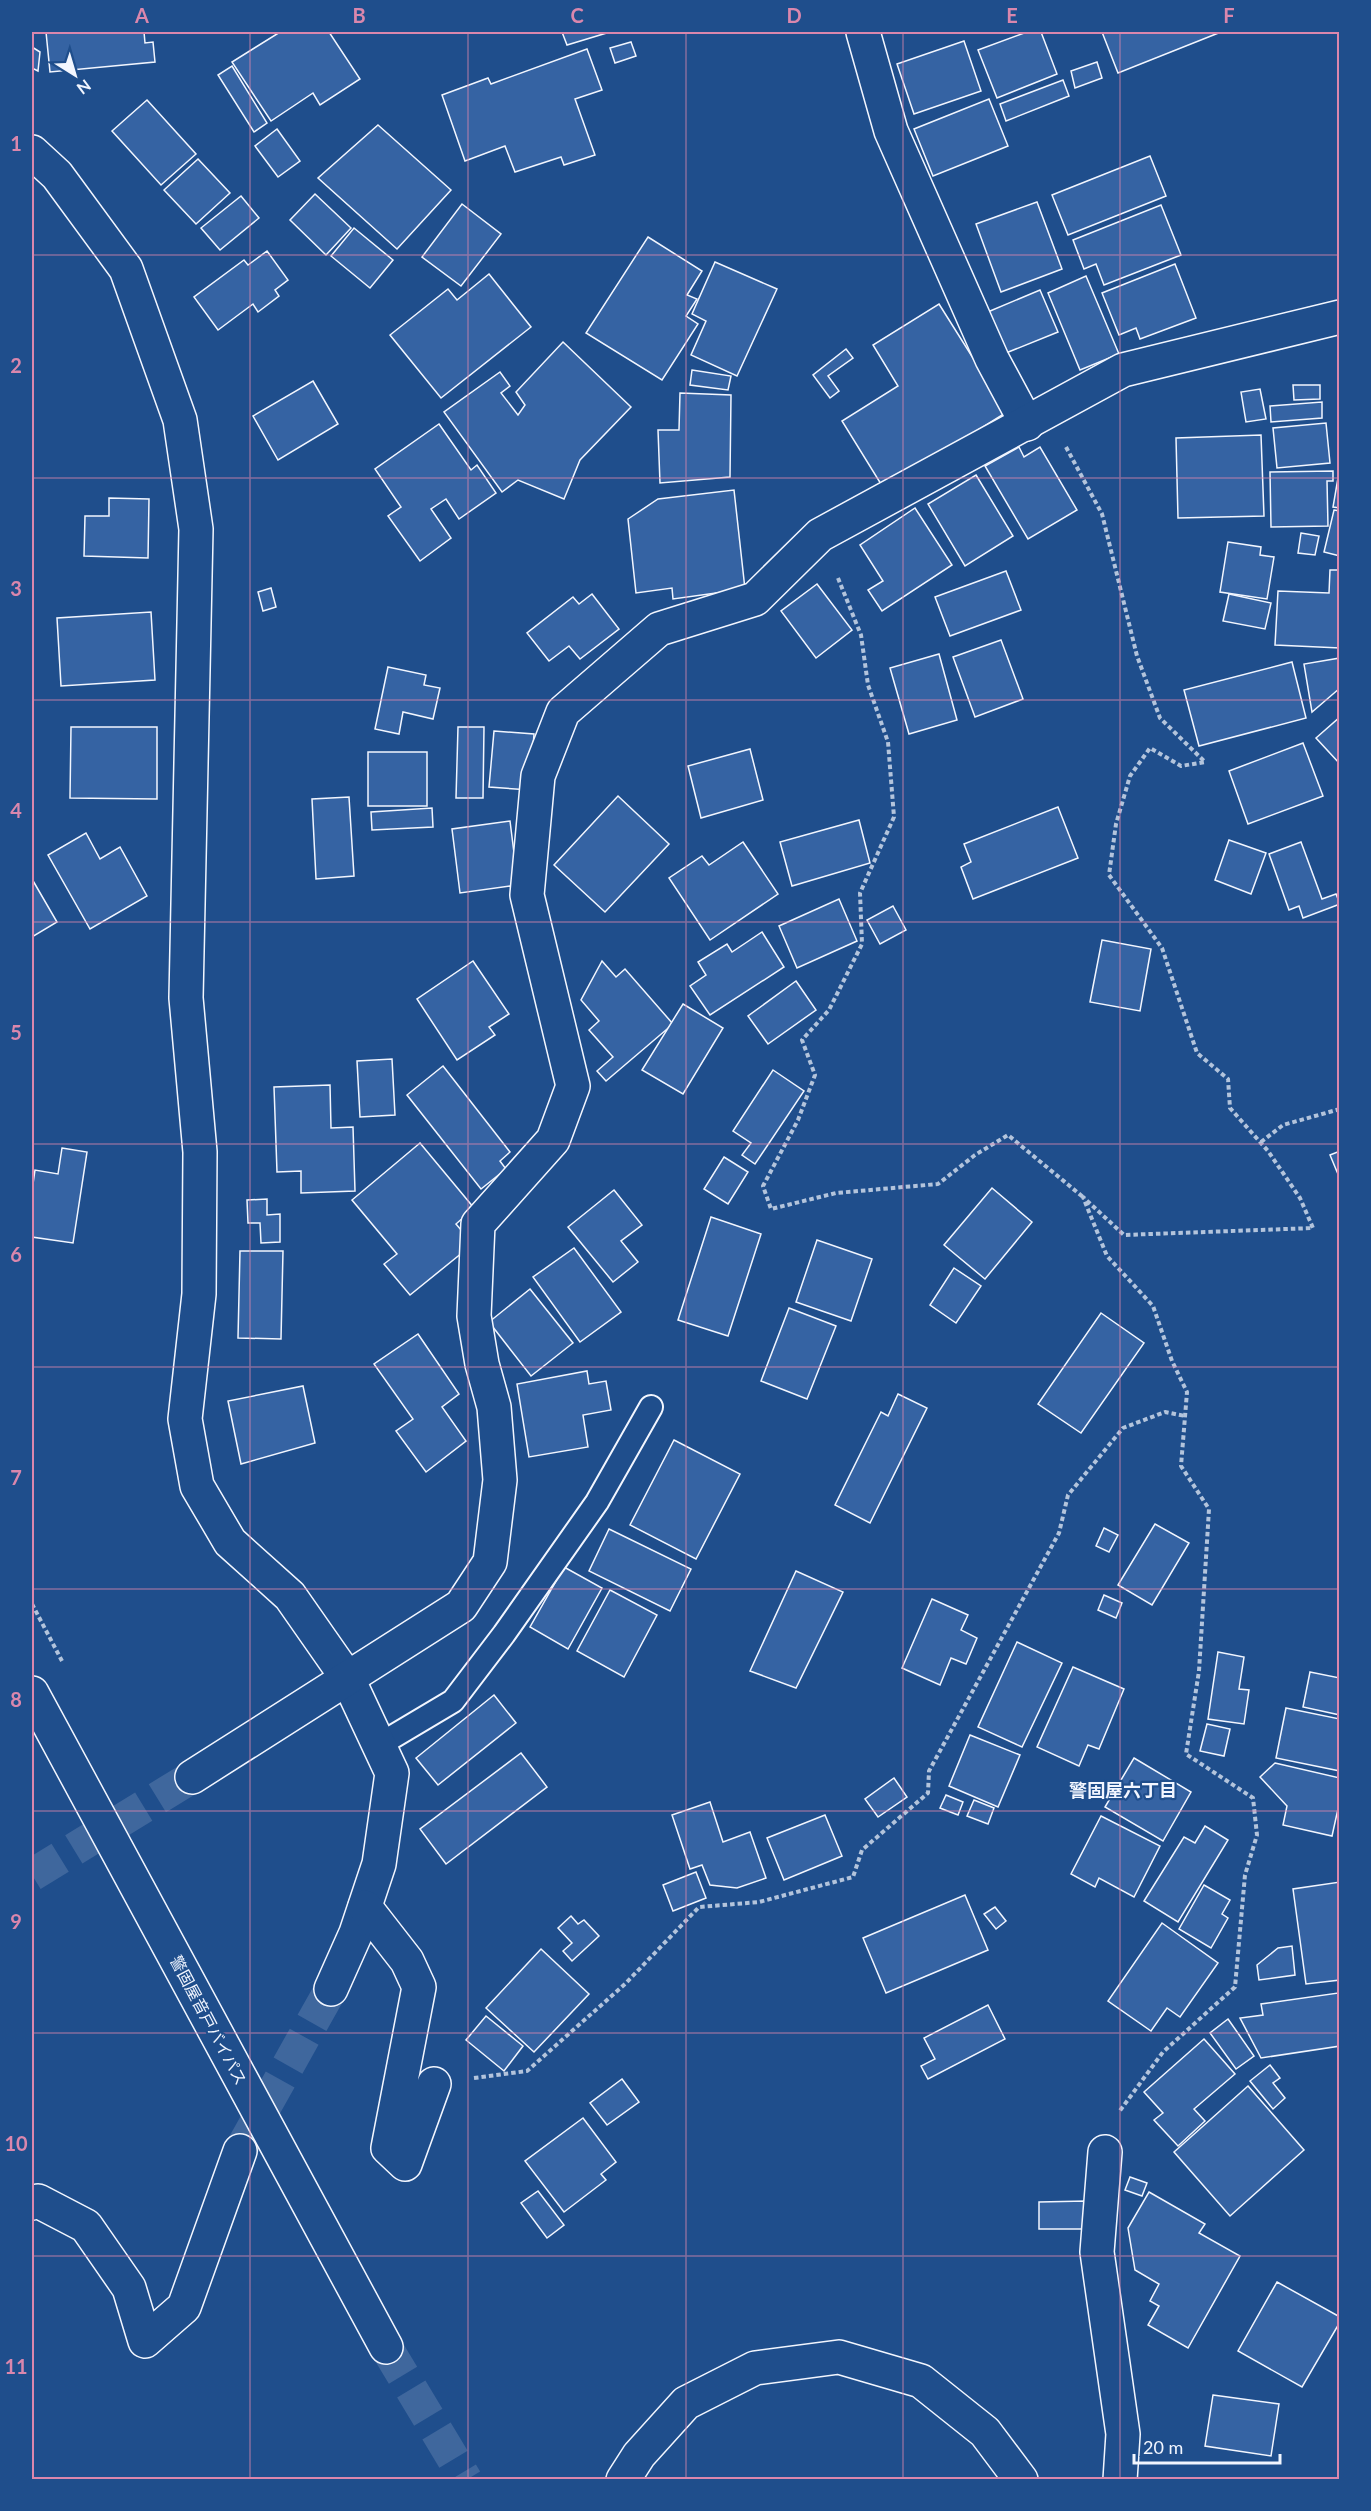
<svg xmlns="http://www.w3.org/2000/svg" width="1371" height="2511" font-family="Lato,'Noto Sans JP',sans-serif">
	<rect width="100%" height="100%" fill="#1f4e8c"/>
	<g fill="#3563a3" stroke="#f2f6ff" stroke-width="1.5">
		<path d="M46,32H144L145,43L153,42L155,62L50,72Z"/>
		<path d="M280,32H329L360,79L320,105L313,93L271,121L232,62Z"/>
		<path d="M562,32H610L567,45Z"/>
		<path d="M1027,32H1041L1057,74L997,98L978,50Z"/>
		<path d="M1102,32H1221L1118,73Z"/>
		<path d="M964,41L981,91L914,114L897,64Z"/>
		<path d="M631,42L636,56L615,63L610,48Z"/>
		<path d="M32,47L40,52L38,71L32,68Z"/>
		<path d="M587,49L602,90L575,99L595,155L564,165L561,157L515,172L505,146L465,161L442,95L488,78L491,84Z"/>
		<path d="M1097,62L1102,78L1075,88L1071,71Z"/>
		<path d="M232,66L267,123L254,132L218,75Z"/>
		<path d="M1063,80L1069,96L1006,121L1000,104Z"/>
		<path d="M989,99L1008,146L933,176L914,129Z"/>
		<path d="M147,100L196,154L161,185L112,131Z"/>
		<path d="M378,125L451,190L397,249L318,178Z"/>
		<path d="M277,129L300,161L278,177L255,146Z"/>
		<path d="M1150,156L1166,196L1068,235L1052,195Z"/>
		<path d="M198,159L230,193L196,224L164,190Z"/>
		<path d="M315,194L351,228L326,255L290,220Z"/>
		<path d="M241,196L259,218L220,250L201,228Z"/>
		<path d="M1037,202L1062,269L1001,292L976,224Z"/>
		<path d="M462,204L501,234L461,286L422,257Z"/>
		<path d="M1161,205L1181,255L1104,285L1096,264L1084,269L1073,240Z"/>
		<path d="M354,228L393,260L370,288L331,256Z"/>
		<path d="M648,237L702,271L687,295L697,299L686,316L698,324L662,380L586,333Z"/>
		<path d="M267,251L288,280L275,290L279,296L258,312L253,304L218,330L194,297L244,260L248,265Z"/>
		<path d="M715,262L777,289L737,376L691,355L706,321L692,314Z"/>
		<path d="M1175,264L1196,318L1140,339L1136,328L1119,335L1102,293Z"/>
		<path d="M489,274L531,327L441,398L390,335L448,289L457,300Z"/>
		<path d="M1086,276L1119,354L1080,370L1048,293Z"/>
		<path d="M1040,290L1058,332L1001,355L983,314Z"/>
		<path d="M939,304L1007,412L884,489L842,421L898,386L873,345Z"/>
		<path d="M563,342L631,407L580,460L564,499L518,480L502,492L444,412L500,372L510,386L501,393L518,415L525,405L516,392Z"/>
		<path d="M846,349L853,358L828,376L839,391L830,398L813,375Z"/>
		<path d="M692,370L731,376L728,390L690,385Z"/>
		<path d="M313,381L338,424L278,460L253,416Z"/>
		<path d="M1293,385H1320V399L1294,400Z"/>
		<path d="M1260,389L1266,419L1246,422L1241,392Z"/>
		<path d="M680,393L731,395L730,477L660,483L658,430H679Z"/>
		<path d="M1322,402V418L1271,422L1270,406Z"/>
		<path d="M1326,423L1330,463L1277,468L1273,428Z"/>
		<rect x="1338" y="423" width="2" height="47"/>
		<path d="M439,424L471,470L477,465L496,493L459,519L446,499L431,509L451,538L420,561L388,516L401,507L375,469Z"/>
		<path d="M1261,435L1264,516L1178,518L1176,438Z"/>
		<path d="M1019,447L1024,457L1040,447L1077,510L1028,539L985,466Z"/>
		<path d="M1333,471V481H1327L1328,526L1271,527L1270,472Z"/>
		<path d="M1339,472H1340V508L1333,507Z"/>
		<path d="M976,475L1013,536L965,566L928,504Z"/>
		<path d="M734,490L745,589L673,599L672,588L636,593L628,519L658,499Z"/>
		<path d="M109,498L149,499L148,558L84,556L85,516H109Z"/>
		<path d="M915,508L952,565L882,611L868,590L883,581L860,545Z"/>
		<path d="M1334,510L1340,511V556L1324,552Z"/>
		<path d="M1301,533L1319,536L1315,555L1298,553Z"/>
		<path d="M1228,542L1261,547L1260,555L1274,557L1267,599L1220,592Z"/>
		<path d="M1330,570H1340V648L1275,645L1278,591L1329,593Z"/>
		<path d="M1006,571L1021,610L950,636L935,597Z"/>
		<path d="M817,584L852,630L816,658L781,611Z"/>
		<path d="M271,588L276,607L263,611L258,592Z"/>
		<path d="M592,594L619,629L580,659L569,646L549,661L527,633L573,597L579,604Z"/>
		<path d="M1229,594L1271,603L1265,629L1223,621Z"/>
		<path d="M151,612L155,680L61,686L57,618Z"/>
		<path d="M1001,640L1023,699L975,717L953,657Z"/>
		<path d="M939,654L957,720L909,734L890,668Z"/>
		<path d="M1340,658V688L1312,712L1304,664Z"/>
		<path d="M1292,662L1306,718L1199,746L1184,690Z"/>
		<path d="M388,667L426,675L424,685L440,688L433,719L403,712L399,734L375,729Z"/>
		<path d="M1340,717V764L1316,738Z"/>
		<path d="M71,727H157V799L70,798Z"/>
		<path d="M458,727H484L483,798H456Z"/>
		<path d="M494,731L534,734L530,790L489,787Z"/>
		<path d="M1303,743L1323,796L1248,824L1229,771Z"/>
		<path d="M750,749L763,800L701,818L688,766Z"/>
		<rect x="368" y="752" width="59" height="54"/>
		<path d="M618,796L669,844L605,912L554,865Z"/>
		<path d="M349,797L354,876L316,879L312,799Z"/>
		<path d="M1058,807L1078,858L973,899L961,867L971,862L964,844Z"/>
		<path d="M432,808L433,827L372,830L371,812Z"/>
		<path d="M859,820L870,863L792,886L780,842Z"/>
		<path d="M510,821L518,885L460,893L452,829Z"/>
		<path d="M86,833L100,859L120,847L147,896L90,929L48,855Z"/>
		<path d="M1229,840L1266,853L1251,894L1215,880Z"/>
		<path d="M743,842L778,894L710,940L669,878L702,856L709,865Z"/>
		<path d="M1301,842L1322,899L1336,894L1340,904L1303,918L1299,906L1289,910L1269,854Z"/>
		<path d="M32,879L57,922L32,937Z"/>
		<path d="M839,899L857,941L797,968L779,926Z"/>
		<path d="M893,906L906,930L880,944L867,920Z"/>
		<path d="M762,932L784,967L710,1015L690,986L706,975L698,962L727,944L732,952Z"/>
		<path d="M1102,940L1151,949L1140,1011L1090,1002Z"/>
		<path d="M473,961L509,1014L489,1027L495,1035L457,1060L417,999Z"/>
		<path d="M602,961L616,977L625,969L673,1024L606,1081L597,1071L613,1057L589,1030L599,1021L581,1000Z"/>
		<path d="M796,981L816,1010L768,1044L748,1016Z"/>
		<path d="M683,1004L723,1028L683,1094L642,1070Z"/>
		<path d="M392,1059L395,1115L360,1117L357,1061Z"/>
		<path d="M443,1066L510,1152L500,1161L506,1169L481,1189L407,1095Z"/>
		<path d="M773,1070L804,1091L755,1164L742,1155L751,1143L733,1131Z"/>
		<path d="M330,1085L331,1128L353,1127L355,1191L301,1193V1171L277,1172L274,1087Z"/>
		<path d="M420,1143L474,1208L456,1224L473,1244L410,1295L384,1264L397,1254L352,1200Z"/>
		<path d="M62,1148L87,1152L73,1243L32,1237V1191L35,1170L58,1174Z"/>
		<path d="M1340,1151V1179L1330,1155Z"/>
		<path d="M724,1157L748,1172L728,1204L704,1189Z"/>
		<path d="M992,1188L1032,1222L985,1279L944,1245Z"/>
		<path d="M614,1190L642,1225L621,1241L638,1262L613,1282L568,1227Z"/>
		<path d="M267,1199V1215L280,1214V1242L261,1243L260,1223H248L247,1200Z"/>
		<path d="M711,1217L761,1234L728,1336L678,1320Z"/>
		<path d="M817,1240L872,1259L851,1321L796,1302Z"/>
		<path d="M574,1248L621,1312L580,1342L533,1277Z"/>
		<path d="M240,1251H283L281,1339L238,1338Z"/>
		<path d="M954,1268L981,1286L956,1323L930,1305Z"/>
		<path d="M530,1289L573,1343L531,1376L489,1322Z"/>
		<path d="M789,1308L836,1326L807,1399L761,1381Z"/>
		<path d="M1101,1313L1144,1343L1081,1433L1038,1404Z"/>
		<path d="M418,1334L459,1394L442,1407L466,1441L426,1472L396,1431L413,1419L374,1364Z"/>
		<path d="M587,1371L589,1384L606,1381L611,1410L583,1415L588,1447L529,1457L517,1384Z"/>
		<path d="M303,1386L315,1443L241,1464L228,1401Z"/>
		<path d="M898,1394L927,1408L870,1523L835,1505L881,1412L888,1416Z"/>
		<path d="M674,1440L740,1474L696,1559L630,1525Z"/>
		<path d="M1155,1524L1189,1543L1152,1605L1118,1585Z"/>
		<path d="M1104,1528L1118,1535L1109,1552L1096,1546Z"/>
		<path d="M609,1529L691,1569L670,1611L589,1571Z"/>
		<path d="M564,1567L602,1588L568,1649L530,1627Z"/>
		<path d="M796,1571L843,1592L796,1688L750,1671Z"/>
		<path d="M610,1590L657,1615L624,1677L577,1651Z"/>
		<path d="M1104,1595L1122,1603L1116,1618L1098,1610Z"/>
		<path d="M932,1599L968,1615L961,1630L977,1638L966,1664L951,1658L940,1685L902,1668Z"/>
		<path d="M1017,1642L1062,1663L1022,1747L978,1727Z"/>
		<path d="M1218,1652L1244,1657L1239,1689L1249,1690L1244,1724L1208,1719Z"/>
		<path d="M1073,1667L1124,1689L1099,1749L1088,1745L1079,1766L1037,1747Z"/>
		<path d="M1310,1672L1340,1678V1715L1303,1707Z"/>
		<path d="M494,1695L516,1723L438,1785L416,1758Z"/>
		<path d="M1286,1708L1340,1719V1771L1276,1758Z"/>
		<path d="M1207,1724L1230,1729L1224,1756L1200,1751Z"/>
		<path d="M970,1735L1020,1755L998,1807L949,1786Z"/>
		<path d="M521,1753L547,1787L446,1864L420,1829Z"/>
		<path d="M1134,1758L1191,1792L1163,1841L1105,1807Z"/>
		<path d="M1275,1763L1340,1778V1800L1332,1836L1283,1825L1287,1806L1260,1777Z"/>
		<path d="M894,1778L907,1797L878,1817L865,1799Z"/>
		<path d="M946,1795L963,1802L958,1815L940,1808Z"/>
		<path d="M974,1800L994,1808L988,1824L967,1816Z"/>
		<path d="M710,1802L723,1842L750,1832L766,1878L737,1888L710,1885L702,1865L690,1869L672,1815Z"/>
		<path d="M825,1815L842,1856L784,1880L767,1838Z"/>
		<path d="M1101,1816L1160,1846L1134,1897L1099,1878L1095,1887L1071,1874Z"/>
		<path d="M1205,1826L1228,1840L1178,1922L1144,1901L1184,1837L1195,1843Z"/>
		<path d="M696,1872L706,1898L673,1911L663,1885Z"/>
		<path d="M1340,1882V1980L1306,1984L1293,1889Z"/>
		<path d="M1204,1885L1230,1900L1222,1914L1228,1918L1211,1948L1179,1929Z"/>
		<path d="M965,1895L988,1950L886,1993L863,1938Z"/>
		<path d="M995,1907L1006,1921L996,1929L984,1914Z"/>
		<path d="M571,1916L578,1924L584,1920L599,1936L572,1961L563,1951L572,1943L558,1928Z"/>
		<path d="M1162,1923L1218,1963L1180,2017L1167,2008L1151,2031L1108,2001Z"/>
		<path d="M1292,1946L1295,1975L1259,1980L1257,1965L1278,1948Z"/>
		<path d="M541,1949L589,1994L534,2052L486,2008Z"/>
		<path d="M1338,1993L1340,2046L1261,2058L1240,2018L1263,2015L1261,2004Z"/>
		<path d="M988,2005L1005,2039L928,2079L921,2066L935,2059L924,2038Z"/>
		<path d="M486,2016L523,2046L504,2071L466,2040Z"/>
		<path d="M1228,2019L1254,2056L1236,2069L1210,2033Z"/>
		<path d="M1204,2039L1235,2074L1194,2109L1205,2121L1178,2146L1154,2120L1163,2113L1144,2092Z"/>
		<path d="M1270,2065L1280,2078L1273,2083L1285,2098L1273,2109L1250,2081Z"/>
		<path d="M622,2079L639,2102L607,2125L590,2103Z"/>
		<path d="M1248,2086L1304,2150L1230,2216L1174,2152Z"/>
		<path d="M583,2118L616,2162L601,2174L606,2180L564,2212L525,2161Z"/>
		<path d="M1130,2177L1147,2183L1142,2196L1125,2190Z"/>
		<path d="M538,2191L564,2225L547,2238L521,2203Z"/>
		<path d="M1149,2192L1205,2224L1199,2233L1240,2256L1188,2348L1148,2325L1159,2306L1150,2301L1159,2284L1135,2270L1128,2228Z"/>
		<path d="M1086,2201V2229H1039V2202Z"/>
		<path d="M1277,2282L1340,2317V2322L1302,2387L1238,2351Z"/>
		<path d="M1213,2395L1279,2404L1271,2456L1205,2446Z"/>
	</g>
	<g fill="none" stroke-linecap="round" stroke-linejoin="round">
		<g stroke="#3f679d" stroke-width="33" stroke-dasharray="33 16" stroke-linecap="butt">
			<path d="M32,1875L192,1777"/>
			<path d="M240,2151L331,1989"/>
		</g>
		<path stroke="#3f679d" stroke-width="33" stroke-dasharray="33 16" stroke-linecap="butt" d="M386,2347L466,2480"/>
		<defs>
			<path id="lane" d="M379,1745L453,1701L504,1634L597,1502L651,1407"/>
			<g id="street">
				<path d="M863,32L891,131L992,359L1027,424"/>
				<path d="M32,152L57,175L126,269L180,420L196,529L186,998L200,1152L199,1294L185,1419L197,1486L230,1542L290,1596L348,1679L392,1773L379,1864L356,1933L331,1989"/>
				<path d="M192,1777L461,1606L490,1562L500,1480L494,1407L482,1364L474,1316L478,1224L553,1140L573,1086L527,895L538,776L563,712L659,629L755,599L820,535L1123,370L1340,317"/>
				<path d="M365,1907L407,1961L419,1987L388,2148L405,2164L434,2084"/>
				<path d="M1105,2152L1097,2252L1123,2434L1120,2480"/>
				<path d="M32,2203L38,2201L86,2226L129,2288L145,2341L184,2307L240,2151"/>
				<path d="M623,2480L639,2455L686,2403L755,2368L839,2357L921,2381L985,2432L1021,2480"/>
			</g>
			<path id="highway" d="M32,1693L386,2347"/>
		</defs>
		<use href="#lane" stroke="#f2f6ff" stroke-width="26"/>
		<use href="#street" stroke="#f2f6ff" stroke-width="36"/>
		<use href="#highway" stroke="#f2f6ff" stroke-width="36"/>
		<g stroke="#b3c4dc" stroke-width="4" stroke-dasharray="4.5 3" stroke-linecap="butt">
			<path d="M1066,447L1102,514L1137,656L1160,718L1205,762L1181,766L1150,748L1130,776L1116,824L1109,875L1162,948L1197,1053L1228,1079L1230,1108L1268,1151L1300,1198L1313,1228L1124,1235L1083,1197L1107,1256L1153,1306L1172,1361L1187,1392L1181,1466L1209,1509L1199,1671L1186,1754L1253,1798L1257,1835L1245,1875L1235,1987L1163,2052L1119,2112"/>
			<path d="M838,578L861,635L868,685L888,742L894,817L860,893L862,944L829,1010L802,1040L815,1075L798,1120L763,1186L771,1209L836,1193L938,1184L975,1155L1008,1135L1083,1197"/>
			<path d="M1261,1142L1283,1125L1340,1109"/>
			<path d="M32,1604L62,1661"/>
			<path d="M474,2078L527,2071L625,1984L699,1907L759,1902L853,1877L862,1850L928,1793L929,1771L1059,1533L1068,1495L1123,1428L1165,1412L1185,1416"/>
		</g>
		<use href="#lane" stroke="#1f4e8c" stroke-width="22"/>
		<use href="#street" stroke="#1f4e8c" stroke-width="33"/>
		<use href="#highway" stroke="#1f4e8c" stroke-width="33"/>
	</g>
	<path fill="none" stroke="#da87ad" stroke-width="1.5" stroke-opacity="0.55" d="M250,32V2480M468,32V2480M686,32V2480M903,32V2480M1120,32V2480M32,255H1340M32,478H1340M32,700H1340M32,922H1340M32,1144H1340M32,1367H1340M32,1589H1340M32,1811H1340M32,2033H1340M32,2256H1340"/>
	<g text-anchor="middle" dominant-baseline="central" stroke-width="4.5" stroke-linejoin="round" paint-order="stroke">
		<g font-size="16" fill="#f2f6ff" stroke="#1f4e8c">
			<text transform="translate(209 2020) rotate(62)">警固屋音戸バイパス</text>
		</g>
		<g font-size="18" font-weight="bold" fill="#f2f6ff" stroke="#1f4e8c">
			<text x="1123" y="1790">警固屋六丁目</text>
		</g>
	</g>
	<rect width="1371" height="2511" fill="none" stroke="#1f4e8c" stroke-width="66"/>
	<g transform="translate(75 75) rotate(143)" stroke="#1f4e8c" stroke-width="4.5" paint-order="stroke">
	<path d="M0-4.5L10 22L0 15L-10 22Z" fill="#f2f6ff"/>
	<text y="-9" font-size="16" font-weight="bold" text-anchor="middle" fill="#f2f6ff">N</text>
	</g>
	<path d="M1134 2454v9h146v-9" fill="none" stroke="#f2f6ff" stroke-width="3"/>
	<text x="1143" y="2454" font-size="18" fill="#f2f6ff" stroke="#1f4e8c" stroke-width="4.5" paint-order="stroke">20 m</text>
	<rect x="33" y="33" width="1305" height="2445" fill="none" stroke="#da87ad" stroke-width="2"/>
	<g font-size="20" text-anchor="middle" font-weight="bold" fill="#da87ad">
		<text x="142" y="23">A</text>
		<text x="359" y="23">B</text>
		<text x="577" y="23">C</text>
		<text x="794" y="23">D</text>
		<text x="1012" y="23">E</text>
		<text x="1229" y="23">F</text>
		<text x="16" y="151">1</text>
		<text x="16" y="373">2</text>
		<text x="16" y="596">3</text>
		<text x="16" y="818">4</text>
		<text x="16" y="1040">5</text>
		<text x="16" y="1262">6</text>
		<text x="16" y="1485">7</text>
		<text x="16" y="1707">8</text>
		<text x="16" y="1929">9</text>
		<text x="16" y="2151">10</text>
		<text x="16" y="2374">11</text>
	</g>
</svg>
